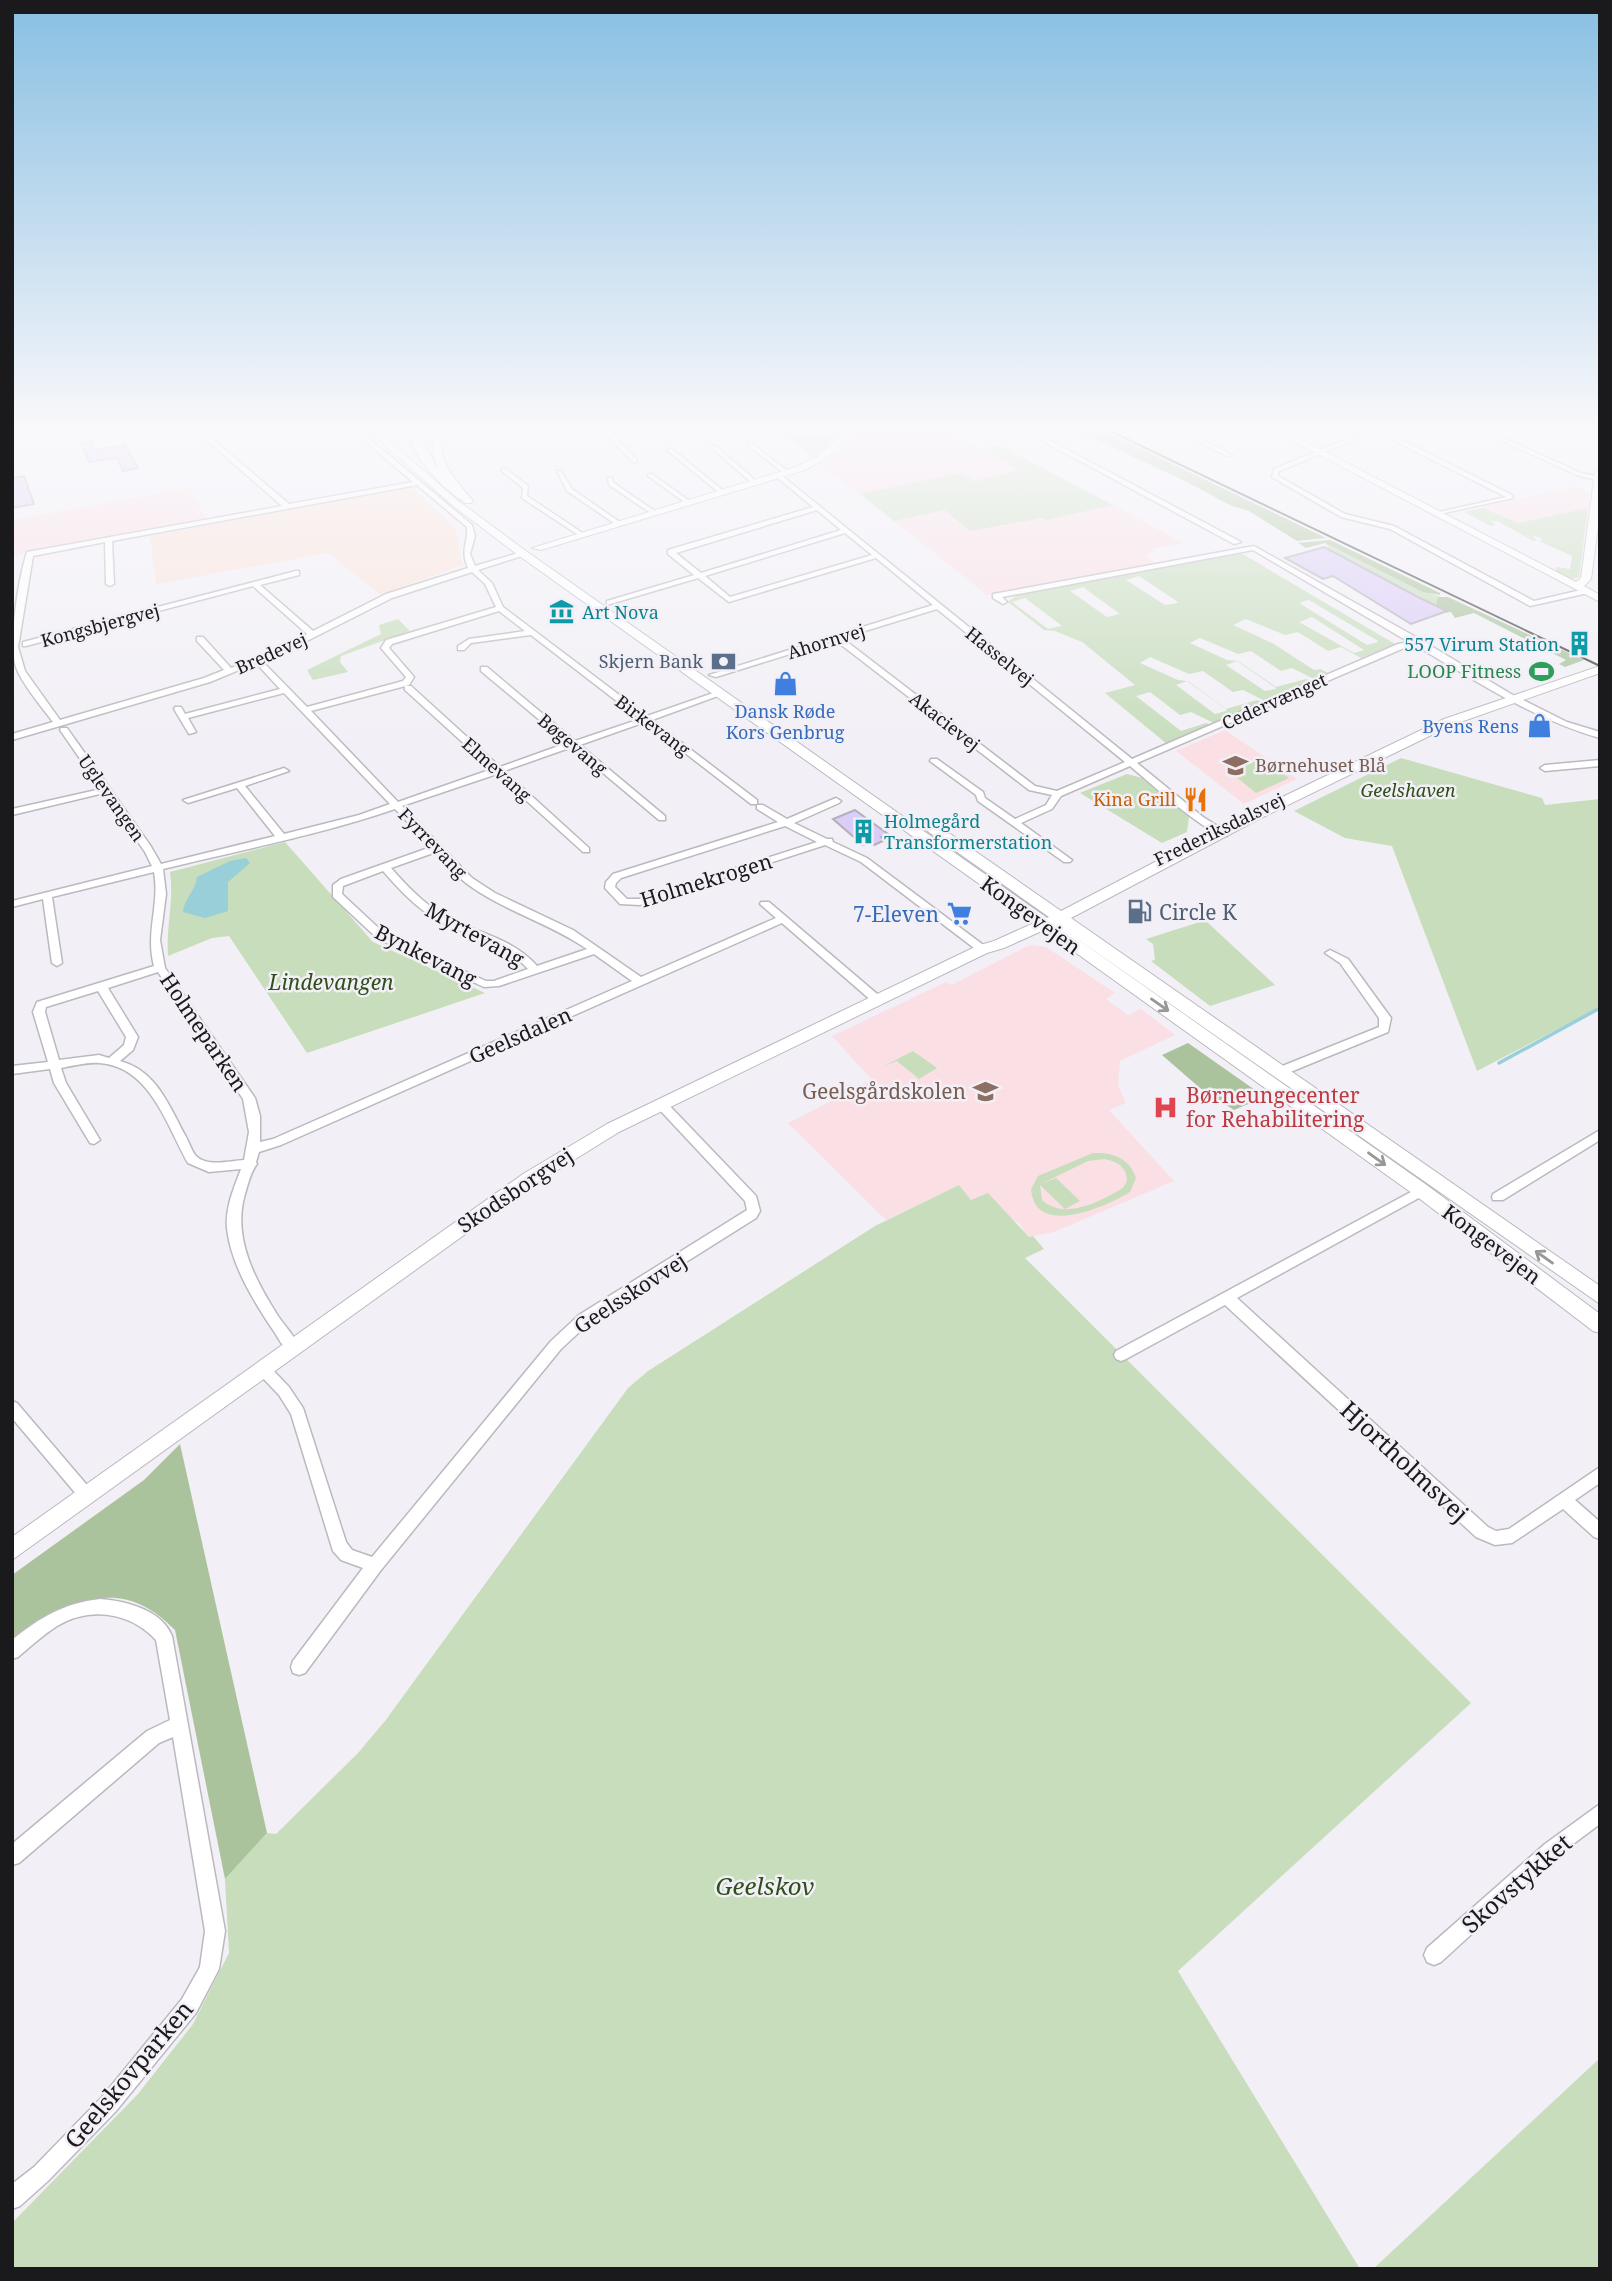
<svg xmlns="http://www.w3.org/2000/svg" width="1612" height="2281" font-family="'Noto Serif',serif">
	<rect width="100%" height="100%" fill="#f2f0f6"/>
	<path fill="#f9e2d6" d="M403,488L414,489L456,529L462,565L381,595L328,553L156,584L150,536Z"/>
	<g fill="#fadfe5">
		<path d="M863,431H944L1020,470L975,481L961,473L860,494L822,465Z"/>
		<path d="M1574,487L1590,492L1588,508L1578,512L1518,523L1481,507Z"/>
		<path d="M189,488L206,519L12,556V520Z"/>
		<path d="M1113,505L1184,543L1152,549L1155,552L1144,554L1156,564L987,595L894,521L945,510L1046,520Z"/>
		<path d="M1225,730L1297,779L1244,804L1176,751Z"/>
		<path d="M1030,945L1046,947L1115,993L1106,999L1128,1015L1141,1009L1175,1035L1120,1061L1118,1085L1126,1103L1109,1110L1174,1181L1054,1232L1029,1237L1019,1223L971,1200L959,1185L886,1220L788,1123L872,1080L832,1036L946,982L951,985Z"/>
	</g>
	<g fill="#c7ddbc" fill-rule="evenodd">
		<path d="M781,431H844L813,457Z"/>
		<path d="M999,445L1113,505L1046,520L1042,518L970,531L945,510L894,521L860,494L961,473L975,481L1019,470L982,449Z"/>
		<path d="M1483,508L1518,523L1588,508L1579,577L1571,579L1555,571L1557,567L1570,569L1572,556L1539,541L1543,539L1531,535L1537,540L1533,541L1497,521H1490L1496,525L1491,526L1464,512Z"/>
		<path d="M1325,543L1423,591L1441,597L1436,605L1326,548L1328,547Z"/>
		<path d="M1241,553L1395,644L1361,658L1341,647L1328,651L1298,632L1285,635L1246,619L1233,625L1274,644L1314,670L1320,669L1328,673L1314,679L1292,668L1281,671L1251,651L1238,654L1200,638L1190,643L1227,660L1238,661L1276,687L1306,679L1310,681L1265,701L1243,690L1233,692L1203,671L1189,674L1150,657L1140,663L1178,680L1188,681L1226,709L1257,700L1261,702L1214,723L1191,712L1180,715L1150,692L1136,696L1181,731L1206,723L1210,725L1167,744L1105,693L1135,685L1082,642L1055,631L1044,630L1008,602L1017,595ZM1139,576L1178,602L1177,603L1165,605L1126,580ZM1083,587L1120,614L1107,617L1070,591ZM1025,598L1061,625V626L1048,629L1012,602ZM1309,600L1378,641V642L1367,645L1299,603ZM1312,617L1364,650L1354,653L1299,622ZM1237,661L1276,688V689L1265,691L1226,665ZM1187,681L1227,710L1226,711L1215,714L1176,685Z"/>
		<path d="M398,619L410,631L341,656L340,662L348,672L313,680L307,670L381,634L379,625Z"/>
		<path d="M1260,758L1289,778L1256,793L1230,772Z"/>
		<path d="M1401,758L1542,798L1545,805L1600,799V1007L1477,1071L1392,846L1345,838L1294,811Z"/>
		<path d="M1127,774L1142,778L1189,817L1187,832L1162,843L1080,793Z"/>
		<path d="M285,842L373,942L485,993L307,1053L229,936L212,938L168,956C166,924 174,904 170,872Z"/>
		<path d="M1203,921L1207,922L1275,985L1210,1006L1151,961L1155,960L1153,944L1146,939Z"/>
		<path d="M913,1051L937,1068L919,1079L897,1061L884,1066Z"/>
		<path d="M1093,1153C1112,1152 1130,1158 1136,1178L1130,1192C1107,1206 1035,1239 1031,1189L1038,1176ZM1104,1159C1117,1161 1127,1167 1127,1181L1123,1188C1101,1201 1065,1221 1042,1200L1040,1185L1065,1209L1080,1201L1056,1178L1041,1184L1088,1161Z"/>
		<path d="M959,1185L971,1200L988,1193L1029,1237L1033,1236L1044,1249L1025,1258L1471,1703L1178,1971L1360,2269H12V2223L138,2094L193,2024L229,1953L225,1879L267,1833L276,1834L358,1753L385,1721L628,1388L648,1371L875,1226Z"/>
		<path d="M1600,2058V2269H1373Z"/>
	</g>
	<g fill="#aac39d">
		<path d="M1078,431H1104L1326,538L1297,541L1249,511L1232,506L1183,480Z"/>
		<path d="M1330,540L1440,593V595L1423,592L1325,543L1306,548L1298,543Z"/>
		<path d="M1438,597H1448L1584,660L1565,667L1559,664L1566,660L1474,613L1455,618L1451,612L1442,613L1446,611L1436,605Z"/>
		<path d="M1188,1043L1265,1097L1234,1110L1200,1088L1162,1055Z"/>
		<path d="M180,1444L267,1833L225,1879L175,1630C118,1571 66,1603 12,1644V1575L144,1480Z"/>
	</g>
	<path fill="#98cfd8" d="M246,858L250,863L228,882V911L205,918L183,912C184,898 196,891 197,877L230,861Z"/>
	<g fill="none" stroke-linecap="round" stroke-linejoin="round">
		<path stroke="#98cfd8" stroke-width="3.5" d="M1499,1063L1600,1008"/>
	</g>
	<g fill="#dacdf7" stroke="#b3b1b7" stroke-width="2">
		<path d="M92,441L95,450L125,445L138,468L123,471L117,458L89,462L81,443Z"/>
		<path d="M24,476L34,504L12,508V478Z"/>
		<path d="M1324,547L1418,597L1447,611L1411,624L1333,576L1323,579L1285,558Z"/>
		<path d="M855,810L888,834L881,837L885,840L874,845L870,842L863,845L833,819Z"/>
	</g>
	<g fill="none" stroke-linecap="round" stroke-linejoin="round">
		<defs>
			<g id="street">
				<path d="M69,431H75L72,438L67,437Z"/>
				<path d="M196,431H203L289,504L413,482L353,431H360L472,525L475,536L470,554L475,566L525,551V555L478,570L492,583L503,607L647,716L719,691L726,693L652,720L757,800V804H751L645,722L580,745L665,816V820H659L572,747L504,771L589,848V852H583L497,774L402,806L472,878L495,893L573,930L641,977L776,918L760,904L761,902H769L883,999L881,1002H873L782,923L281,1145L259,1152L256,1162L257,1164C251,1171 248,1184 245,1194C232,1237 255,1280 278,1316C285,1326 294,1336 300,1347L298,1351C293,1353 292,1354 288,1351C283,1347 278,1338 275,1333C254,1302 231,1265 227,1228C225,1208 234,1188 241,1169L209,1172L188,1163C167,1126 150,1066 99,1063C87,1062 73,1066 61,1068L66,1083L100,1140L94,1144L90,1143L54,1083L50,1069L12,1074V1066L48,1062L33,1012L37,1002L154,966C145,932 160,905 154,872L52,897L62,963L57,966L52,963L43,899L12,907V901L152,866L145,852L104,793L12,815V809L101,789L60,730L61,728H67L150,845L161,864L275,836L237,788L188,803L183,800L281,769L284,768L289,771L245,786L284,834L359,815L390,804L284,693L188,718L196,732L189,734L174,709L175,707H181L185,714L280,689L256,663L210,682L12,740V734L53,722C41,706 27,690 18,672C6,650 19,577 27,552L282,506ZM417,485L467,527C468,546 460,548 468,568L386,594L313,631L260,585L299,575V571H296L23,642V646H26L253,586L307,634L277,649L231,668L203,637H197V641L224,670L204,678L60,720L25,671L18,647L33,556L105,542L106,584L110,586L114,584L112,541ZM472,572L485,584L496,607L386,640L381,648L406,677L403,681L307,707L262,661L283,653L392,598ZM499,611L525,631L469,639L458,646V650H464L471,643L531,635L640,719L575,741L487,667H481V671L567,743L500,767L411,686H405V690L492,769L398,802L311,711L409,685L414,677L389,648L392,644ZM395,809L431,847L341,879L333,885V897L378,939L484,987L499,986L594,954L632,981L273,1139L260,1142V1116L255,1098L165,968L160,940L166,894L163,869C241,850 319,835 395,809ZM436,852C445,862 455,875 466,883C503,911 549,923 587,949L537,966C513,938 476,933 445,916C424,904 407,886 391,868ZM383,871C399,889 415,907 436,919C466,937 504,942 528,969L494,981H486L386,935L342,894L343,886ZM158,972L243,1099L249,1132L244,1160C230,1161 207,1167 196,1156C192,1152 189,1142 186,1137C169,1106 157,1071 120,1061L133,1050L138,1037L108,988ZM98,991L126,1037L124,1045L109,1058L99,1055L59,1060L45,1012L46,1007Z"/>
				<path d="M603,431H610L637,460V462H633Z"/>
				<path d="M1024,431H1032L1241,542L1234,544Z"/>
				<path d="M1177,431H1185L1232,455L1227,456Z"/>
				<path d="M1366,431H1375L1279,471L1278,476L1345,514L1394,526L1534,601L1585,589H1588V593L1530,606L1390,529L1341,517L1272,477L1274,469Z"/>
				<path d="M1375,431H1383L1512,495L1513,498L1435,515V513L1506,497Z"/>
				<path d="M1480,431H1488L1581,473L1600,477V481L1577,475Z"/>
				<path d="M751,443L789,472V474H785L749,446Z"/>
				<path d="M712,446H716L757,482V484H753L712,448Z"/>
				<path d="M668,449H672L725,492V494H721L668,451Z"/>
				<path d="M502,469H506L528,486L527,496L584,534V536H580L522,498L523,488L502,471Z"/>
				<path d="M557,471H561L572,489L621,523V525H617L567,491Z"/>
				<path d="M648,474H652L692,503L687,504L648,476Z"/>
				<path d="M777,475H781L1132,759L1398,644L1409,642L1253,550L1002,597L1007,602L1003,604L993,598V594L1254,546L1421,640L1511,694L1567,722L1600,732V738C1533,719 1474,680 1415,645L1404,648L1137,763L1203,817L1227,832V836C1209,837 1147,780 1130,766L1061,796L1052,809L1021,823L1072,860L1070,862H1064L978,801L976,795L930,761L931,759H937L983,792L985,798L1015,819L1046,805L1052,795L1029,790L835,640L716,677L709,675L933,605L876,558L729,602L698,578L607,605V601L694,575L668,554V550L813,507L777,477ZM817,510L841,530L701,573L676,553ZM845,533L872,555L730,597L705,576ZM937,609L1125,762L1057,791L1035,786L842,638Z"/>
				<path d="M608,478H612L614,483L656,512V514H652L609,485Z"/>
				<path d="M1600,760V766L1545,771L1540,768L1545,765Z"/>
				<path d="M836,798L841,801L839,803L794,823L827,839H832L833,842L867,858L986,947L987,949L986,951H978L861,862L825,845L640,905L620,904L605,888L606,882L613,874L778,822L757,809V805H763L787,819ZM785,826L817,842L639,899H627L615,887L616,883L621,878Z"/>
				<path d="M1330,950L1348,959L1391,1018L1388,1032L1283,1075H1275L1273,1072L1275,1069L1379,1027V1018L1340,963L1325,953Z"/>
				<path d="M661,1100L665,1101L756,1196L760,1211L756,1218L589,1323L561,1349L381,1570L305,1673L299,1675L293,1673L291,1667L293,1661L363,1568L341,1560L333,1551L291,1414L279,1395L258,1373L256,1369L258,1365L263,1363L268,1365L289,1387L303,1408L346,1542L352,1550L372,1557L551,1341L579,1315L747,1210L745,1201L657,1107L655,1104Z"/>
				<path d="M1600,1130V1140L1503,1200H1493L1492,1197L1493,1194Z"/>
				<path d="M1422,1186L1426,1188L1428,1191L1426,1194L1237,1298L1488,1527L1496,1531L1509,1529L1600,1467V1483L1575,1500L1600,1522V1539L1594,1537L1563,1509L1512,1543L1495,1545L1476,1537L1225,1305L1126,1359L1121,1361L1116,1359L1114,1355L1116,1351Z"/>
				<path d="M12,1401L17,1403L92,1491L95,1496L92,1501L87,1503L82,1501L12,1418Z"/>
				<path d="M100,1599C125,1601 161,1609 172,1636L225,1931L219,1969L196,2013L116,2111L48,2181L20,2206L12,2209V2184L34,2167L102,2097L182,1999L200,1967L205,1931L173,1737L159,1743L19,1863L12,1865V1844L147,1731L170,1720L156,1640C130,1612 90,1606 57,1626C43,1635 31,1646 18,1657L12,1659V1640C39,1618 64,1603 100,1599Z"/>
				<path d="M1600,1804V1824L1557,1856L1441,1962L1434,1965L1427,1962L1424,1955L1427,1948L1545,1844Z"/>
			</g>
			<g id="secondary">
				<path d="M369,431H378L457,500L526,551L1047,918L1049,917L926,830V824H936L1061,911L1247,814L1444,719L1600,666V673L1452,725L1257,820L1071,918L1600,1286V1304L1056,924L1428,1186L1600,1314V1333L1593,1331L1416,1196L1044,930L1004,948L987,953L619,1132L535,1184L12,1560V1537L523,1174L607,1124L977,946L994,941L1034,923L518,555L451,504Z"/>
				<path d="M435,431H443C434,458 457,482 473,501L471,503H465C447,485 425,457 435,431Z"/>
				<path d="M848,431H857L824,460L802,471L541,550L532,548L796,467L818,456Z"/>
				<path d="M1274,431H1285L1576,582L1581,578L1595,472L1600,469V511L1591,579L1584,586L1600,595V602Z"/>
			</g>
			<path id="highway" d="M407,431H417L436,466L467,495V499H459C436,481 416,460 407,431Z"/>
		</defs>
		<use href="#street" stroke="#bbb9bf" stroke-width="3"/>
		<use href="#secondary" stroke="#bbb9bf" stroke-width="2"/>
		<use href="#highway" stroke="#bbb9bf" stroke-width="3"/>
		<use href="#street" fill="#fff" fill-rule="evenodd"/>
		<use href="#secondary" fill="#fff" fill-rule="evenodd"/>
		<use href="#highway" fill="#fff" fill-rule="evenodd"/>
		<path stroke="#434245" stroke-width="2" d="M1110,431L1600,666"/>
	</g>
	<defs><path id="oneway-shaft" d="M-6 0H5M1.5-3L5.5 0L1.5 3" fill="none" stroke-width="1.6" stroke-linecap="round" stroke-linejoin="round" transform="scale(1.75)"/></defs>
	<g stroke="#989898">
		<use href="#oneway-shaft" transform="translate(1160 1005) rotate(35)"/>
		<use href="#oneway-shaft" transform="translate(1377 1159) rotate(36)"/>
		<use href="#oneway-shaft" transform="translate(1544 1257) rotate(-145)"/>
	</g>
	<linearGradient id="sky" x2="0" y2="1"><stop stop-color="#88bfe2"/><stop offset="0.57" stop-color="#f9f8fb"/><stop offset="1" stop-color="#f9f8fb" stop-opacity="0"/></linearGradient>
	<rect width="1612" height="750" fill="url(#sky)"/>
	<defs>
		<symbol id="museum-bare" viewBox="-9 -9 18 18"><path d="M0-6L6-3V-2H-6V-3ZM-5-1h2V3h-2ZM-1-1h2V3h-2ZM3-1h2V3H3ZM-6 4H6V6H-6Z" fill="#0f9aa8" stroke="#f2f0f6" stroke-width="2.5" paint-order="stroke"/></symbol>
		<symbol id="building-bare" viewBox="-9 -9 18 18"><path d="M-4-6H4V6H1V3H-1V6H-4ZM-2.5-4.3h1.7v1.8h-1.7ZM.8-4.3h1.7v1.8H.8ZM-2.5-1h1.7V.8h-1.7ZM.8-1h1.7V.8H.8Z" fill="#0f9aa8" stroke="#f2f0f6" stroke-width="2.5" paint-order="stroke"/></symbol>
		<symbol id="bank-bare" viewBox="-9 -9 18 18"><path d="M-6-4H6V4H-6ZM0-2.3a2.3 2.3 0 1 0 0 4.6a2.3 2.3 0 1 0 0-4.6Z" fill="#5c6f8a" stroke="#f2f0f6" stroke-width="2.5" paint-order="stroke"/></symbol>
		<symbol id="stadium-bare" viewBox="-9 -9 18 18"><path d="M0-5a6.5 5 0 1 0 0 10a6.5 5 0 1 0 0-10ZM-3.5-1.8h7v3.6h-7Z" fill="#2e9e5b" stroke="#f2f0f6" stroke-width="2.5" paint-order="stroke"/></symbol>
		<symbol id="shop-bare" viewBox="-9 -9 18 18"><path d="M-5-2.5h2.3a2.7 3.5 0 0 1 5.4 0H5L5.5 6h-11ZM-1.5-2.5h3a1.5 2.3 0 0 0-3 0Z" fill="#3f7fe0" stroke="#f2f0f6" stroke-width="2.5" paint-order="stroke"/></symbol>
		<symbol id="school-bare" viewBox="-9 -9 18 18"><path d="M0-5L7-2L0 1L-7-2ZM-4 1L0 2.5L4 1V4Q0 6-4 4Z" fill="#8d6e63" stroke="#f2f0f6" stroke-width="2.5" paint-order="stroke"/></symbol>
		<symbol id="restaurant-bare" viewBox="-9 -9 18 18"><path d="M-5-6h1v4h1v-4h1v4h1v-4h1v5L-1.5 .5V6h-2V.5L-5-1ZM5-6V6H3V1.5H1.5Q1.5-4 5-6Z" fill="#e8710a" stroke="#f2f0f6" stroke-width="2.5" paint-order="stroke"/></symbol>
		<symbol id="fuel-bare" viewBox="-9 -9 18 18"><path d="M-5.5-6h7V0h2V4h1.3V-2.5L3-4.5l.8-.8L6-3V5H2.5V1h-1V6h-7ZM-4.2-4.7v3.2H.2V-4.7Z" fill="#5c6f8a" stroke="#f2f0f6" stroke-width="2.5" paint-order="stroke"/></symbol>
		<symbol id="supermarket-bare" viewBox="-9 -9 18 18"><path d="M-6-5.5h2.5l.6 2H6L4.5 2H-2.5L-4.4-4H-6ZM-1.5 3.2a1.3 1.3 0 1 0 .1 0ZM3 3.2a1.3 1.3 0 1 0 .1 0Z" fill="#3f7fe0" stroke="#f2f0f6" stroke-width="2.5" paint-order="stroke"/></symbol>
		<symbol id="hospital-bare" viewBox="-9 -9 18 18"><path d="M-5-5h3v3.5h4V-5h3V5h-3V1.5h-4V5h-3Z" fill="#e0444e" stroke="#f2f0f6" stroke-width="2.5" paint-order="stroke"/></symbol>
	</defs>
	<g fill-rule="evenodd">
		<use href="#museum-bare" x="544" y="594" width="35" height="35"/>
		<use href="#building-bare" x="1562" y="626" width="35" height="35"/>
		<use href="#bank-bare" x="706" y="644" width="35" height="35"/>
		<use href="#stadium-bare" x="1524" y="654" width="35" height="35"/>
		<use href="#shop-bare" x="768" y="666" width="35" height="35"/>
		<use href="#shop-bare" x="1522" y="708" width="35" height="35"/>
		<use href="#school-bare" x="1218" y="748" width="35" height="35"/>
		<use href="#restaurant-bare" x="1178" y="782" width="35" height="35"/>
		<use href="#building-bare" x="846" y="814" width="35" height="35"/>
		<use href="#fuel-bare" x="1122" y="894" width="35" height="35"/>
		<use href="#supermarket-bare" x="942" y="896" width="35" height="35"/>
		<use href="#school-bare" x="968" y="1074" width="35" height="35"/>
		<use href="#hospital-bare" x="1148" y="1090" width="35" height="35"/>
	</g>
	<g text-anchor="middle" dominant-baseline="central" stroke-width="5" stroke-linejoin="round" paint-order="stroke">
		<g font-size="18" fill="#0d838f" stroke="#f2f0f6" text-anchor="start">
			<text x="582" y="612">Art Nova</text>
			<text x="1559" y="644" text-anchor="end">557 Virum Station</text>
			<text x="884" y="821">Holmegård<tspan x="884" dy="21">Transformerstation</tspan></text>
		</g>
		<g font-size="18" fill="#1a191b" stroke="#f2f0f6">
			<text transform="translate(100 625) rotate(-15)">Kongsbjergvej</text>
			<text transform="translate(826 641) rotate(-17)">Ahornvej</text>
			<text transform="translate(271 653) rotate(-24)">Bredevej</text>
			<text transform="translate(1000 656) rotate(39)">Hasselvej</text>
			<text transform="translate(1274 701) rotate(-24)">Cedervænget</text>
			<text transform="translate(945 721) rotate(38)">Akacievej</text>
			<text transform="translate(653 725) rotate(37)">Birkevang</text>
			<text transform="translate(573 744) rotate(40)">Bøgevang</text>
			<text transform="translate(497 769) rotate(42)">Elmevang</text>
			<text transform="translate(112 798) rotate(55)">Uglevangen</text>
			<text transform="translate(1219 829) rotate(-26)">Frederiksdalsvej</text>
			<text transform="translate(433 843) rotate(46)">Fyrrevang</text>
		</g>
		<g font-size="18" fill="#4e5e75" stroke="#f2f0f6" text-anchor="end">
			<text x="703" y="661">Skjern Bank</text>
		</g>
		<g font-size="18" fill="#27864d" stroke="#f2f0f6" text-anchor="end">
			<text x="1521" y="671">LOOP Fitness</text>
		</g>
		<g font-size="18" fill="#366cbe" stroke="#f2f0f6">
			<text x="785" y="711">Dansk Røde<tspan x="785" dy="21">Kors Genbrug</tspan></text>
			<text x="1519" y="726" text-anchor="end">Byens Rens</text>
		</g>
		<g font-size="18" fill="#785e54" stroke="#f2f0f6" text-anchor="start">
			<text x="1255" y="765">Børnehuset Blå</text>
		</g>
		<g font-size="18" font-style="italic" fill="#30501b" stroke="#f2f0f6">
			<text x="1408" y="790">Geelshaven</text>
		</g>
		<g font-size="18" fill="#c56008" stroke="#f2f0f6" text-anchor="end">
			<text x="1176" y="799">Kina Grill</text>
		</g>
		<g font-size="21" fill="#1a191b" stroke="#f2f0f6">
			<text transform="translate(706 880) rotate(-17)">Holmekrogen</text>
			<text transform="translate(1031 915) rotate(36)">Kongevejen</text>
			<text transform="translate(475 934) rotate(29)">Myrtevang</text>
			<text transform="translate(426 955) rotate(27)">Bynkevang</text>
			<text transform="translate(204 1032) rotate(56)">Holmeparken</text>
			<text transform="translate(520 1035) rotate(-24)">Geelsdalen</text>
			<text transform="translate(515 1190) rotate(-34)">Skodsborgvej</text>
			<text transform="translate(1492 1244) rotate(37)">Kongevejen</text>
			<text transform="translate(630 1293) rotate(-33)">Geelsskovvej</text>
		</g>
		<g font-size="21" fill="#4e5e75" stroke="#f2f0f6" text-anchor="start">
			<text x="1159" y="912">Circle K</text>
		</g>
		<g font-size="21" fill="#366cbe" stroke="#f2f0f6" text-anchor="end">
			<text x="939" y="914">7-Eleven</text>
		</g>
		<g font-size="21" font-style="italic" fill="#30501b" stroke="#f2f0f6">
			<text x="331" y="982">Lindevangen</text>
		</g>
		<g font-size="21" fill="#785e54" stroke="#f2f0f6" text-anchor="end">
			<text x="966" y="1091">Geelsgårdskolen</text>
		</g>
		<g font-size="21" fill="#be3a42" stroke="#f2f0f6" text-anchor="start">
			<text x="1186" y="1095">Børneungecenter<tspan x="1186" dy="24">for Rehabilitering</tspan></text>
		</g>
		<g font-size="24" fill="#1a191b" stroke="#f2f0f6">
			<text transform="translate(1405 1461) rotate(43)">Hjortholmsvej</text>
			<text transform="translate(1516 1883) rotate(-41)">Skovstykket</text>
			<text transform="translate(128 2074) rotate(-50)">Geelskovparken</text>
		</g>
		<g font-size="24" font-style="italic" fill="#30501b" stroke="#f2f0f6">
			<text x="765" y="1885">Geelskov</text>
		</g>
	</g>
	<rect width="1612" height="2281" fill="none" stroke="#1a191b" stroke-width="28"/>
</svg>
